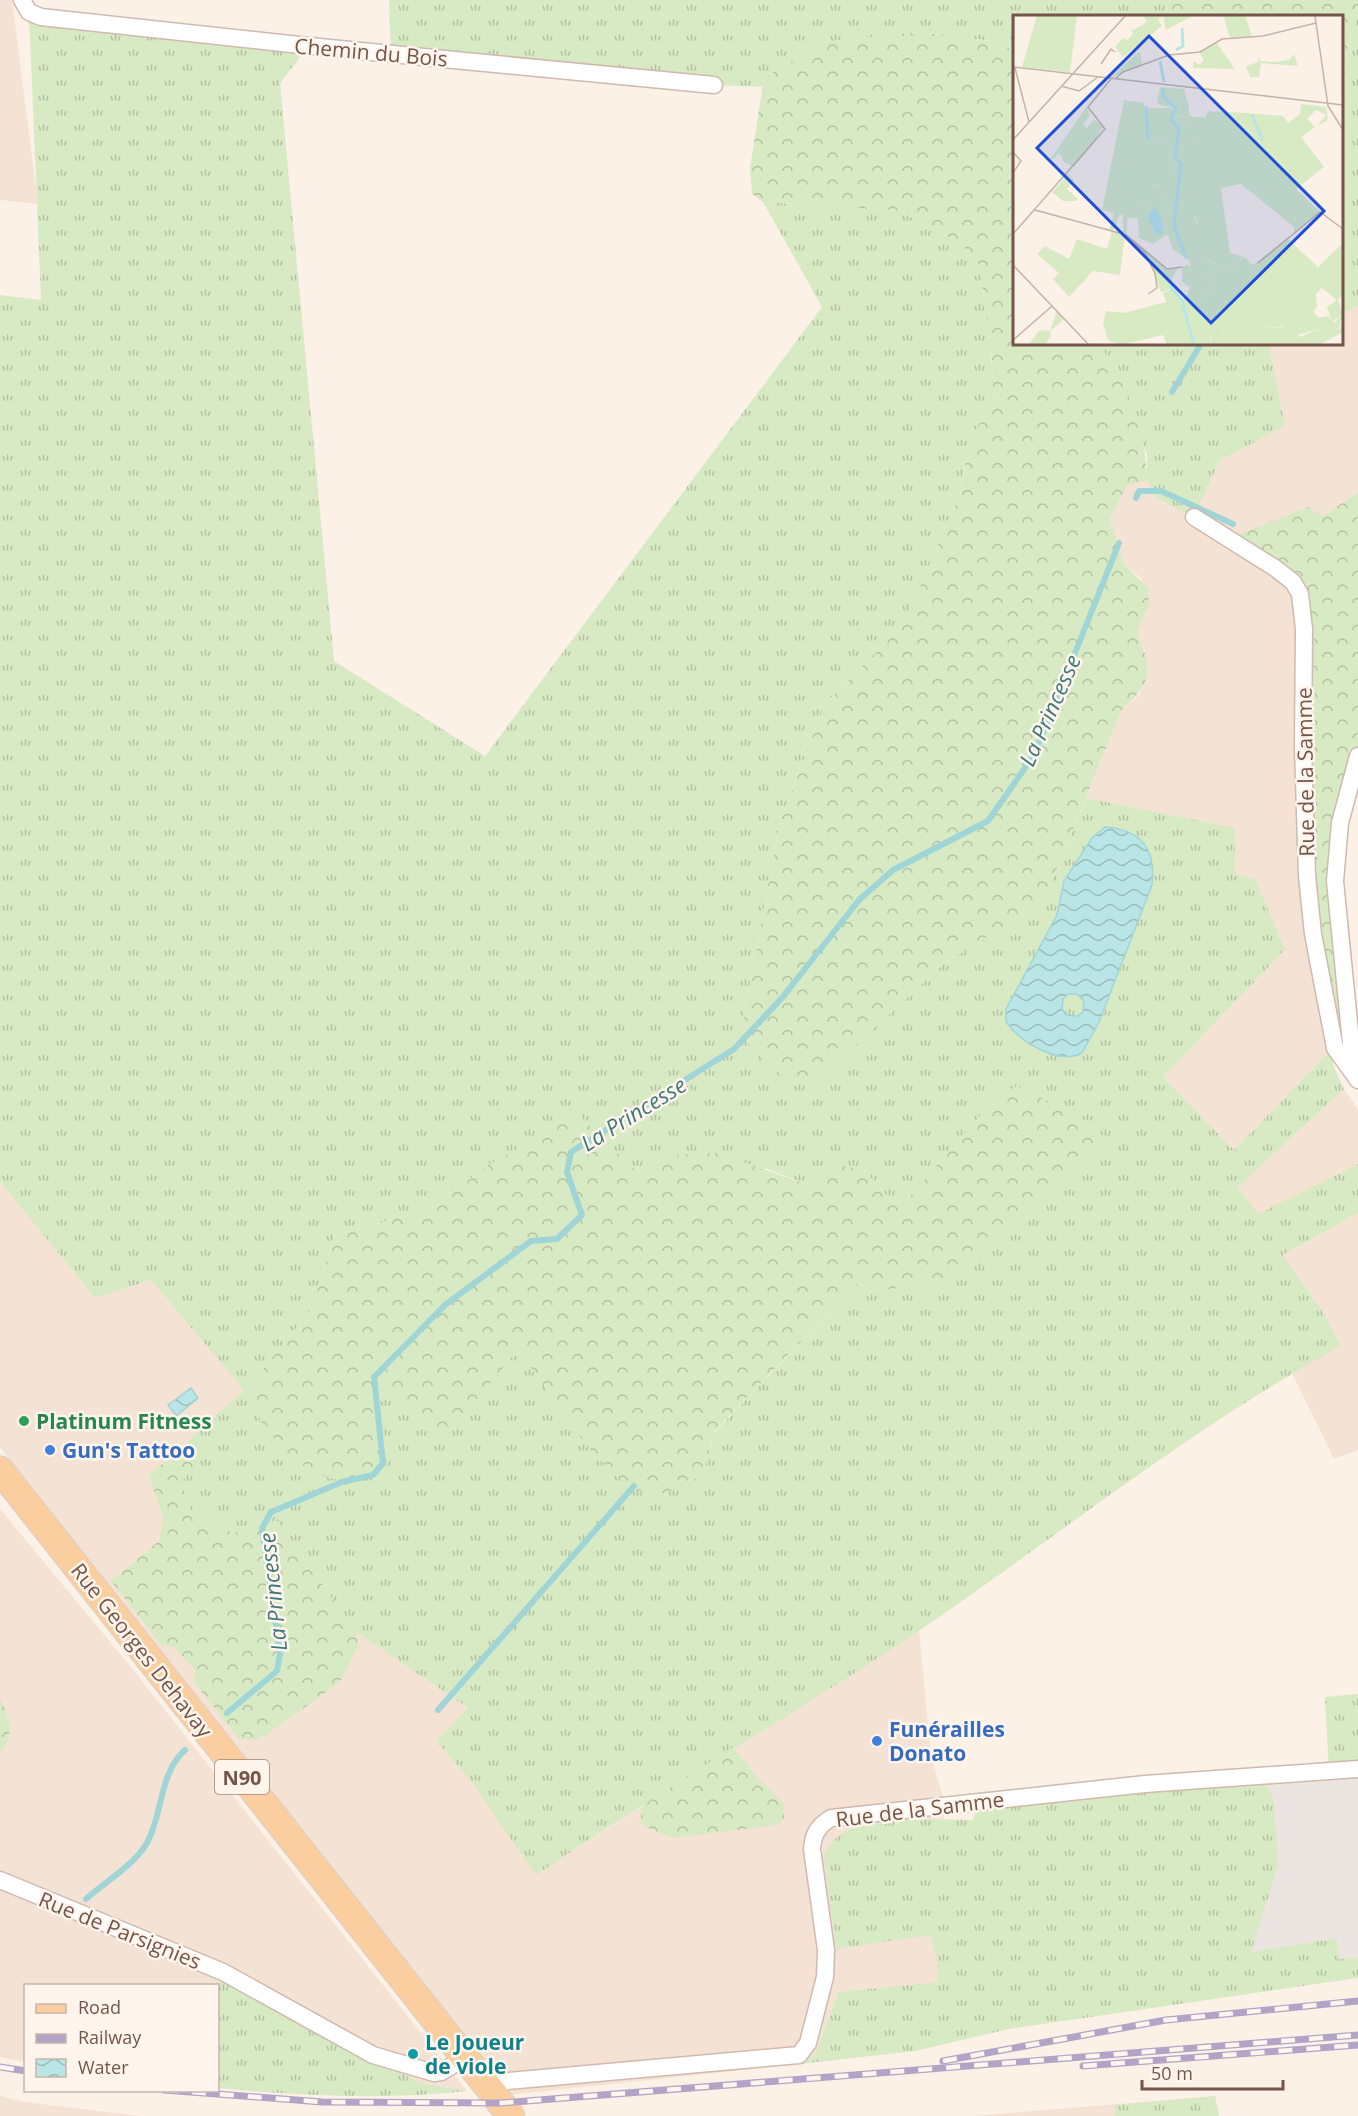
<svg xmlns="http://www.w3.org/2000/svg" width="1358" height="2116" font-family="'Open Sans',sans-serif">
	<defs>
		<pattern id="grass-tufts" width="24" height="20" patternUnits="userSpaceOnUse" patternTransform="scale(1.5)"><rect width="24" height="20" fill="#d8eac4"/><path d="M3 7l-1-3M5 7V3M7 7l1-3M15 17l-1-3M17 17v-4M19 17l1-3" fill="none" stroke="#b4c0a1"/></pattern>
		<pattern id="forest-crowns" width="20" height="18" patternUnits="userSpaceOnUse" patternTransform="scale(1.5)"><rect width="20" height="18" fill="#d8eac4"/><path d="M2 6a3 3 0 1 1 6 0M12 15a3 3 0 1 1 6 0" fill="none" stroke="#b4c0a1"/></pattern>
		<pattern id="water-waves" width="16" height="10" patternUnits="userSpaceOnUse" patternTransform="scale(1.5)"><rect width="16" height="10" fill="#bae5e6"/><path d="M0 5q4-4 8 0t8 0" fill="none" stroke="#9cbcbc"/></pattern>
	</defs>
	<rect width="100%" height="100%" fill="#fcf1e6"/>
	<g fill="#f4e2d4">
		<path d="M0,0H12L38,204L0,200Z"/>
		<path d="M1358,306V492L1323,516L1293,582L1335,1048L1351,1042L1330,1051L1234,1150L1163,1077L1285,950L1235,874V829L1086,798L1121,711L1140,694L1145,651L1137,632L1149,605L1141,578L1125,565L1110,519L1127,484L1147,480L1156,498L1194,517L1220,460L1285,426L1269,344H1342V313Z"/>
		<path d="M1344,1089L1358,1110V1164L1257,1215L1238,1187Z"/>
		<path d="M0,1182L95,1298L151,1280L191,1327L322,1282L356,1632L468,1708L436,1741L471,1781L568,1854L919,1630L931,1756L943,1797L939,1799L940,1815H944V1819L859,1826L842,1833L829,1845L931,1935L937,1958V1982L838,1992L815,2055L799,2064L509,2095L108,1584L62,1548L72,1539L0,1447Z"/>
		<path d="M1358,1213V1450L1334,1459L1292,1373L1341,1346L1324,1314L1283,1255Z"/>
		<path d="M0,1509L125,1660L467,2091L421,2083L220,1980L218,1987L26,1986L25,2062L0,2057Z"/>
		<path d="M0,2096L24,2102L140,2116H0Z"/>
		<path d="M1215,2096L1219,2116H973Z"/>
	</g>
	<path fill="#ece4e0" d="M1358,1769V1958L1339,1959L1337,1938L1250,1953L1278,1866L1250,1776Z"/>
	<g fill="url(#grass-tufts)" fill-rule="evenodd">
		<path d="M389,0H1171L1164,16H1014V50L992,41L918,32L825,42L764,78L763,87L714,85L391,55Z"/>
		<path d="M29,12L309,46L280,83L334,661L485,756L822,307L763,202L900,211L961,244L979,265L991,348L994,404L976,429L966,459L960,495L903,625L825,704L780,821L742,1026L815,1083L944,963L1026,913L1040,899L1054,876L1086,798L1235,828V874L1255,879L1285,950L1163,1077L1234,1150L1330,1051L1334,1067L1344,1089L1238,1187L1258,1214L1358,1164V1213L1283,1255L1324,1314L1341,1346C1192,1427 1060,1535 920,1630C794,1715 662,1790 536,1875L471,1781L436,1741L468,1708L356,1632L271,1512L262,1528L233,1533L194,1514L185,1501L183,1480L198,1455L184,1445L244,1390L151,1280L95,1298L0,1182V295L41,300ZM950,1152L881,1290L856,1284L714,1433L704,1472L586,1443L518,1350L424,1429L374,1377L316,1473C295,1461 267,1440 259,1416C256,1406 255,1394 252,1383L311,1310L335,1235L429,1210L487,1166L638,1173L670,1155L767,1169L812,1186L864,1170L894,1204L907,1200Z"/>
		<path d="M1358,16V306L1342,313V106L1347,50Z"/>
		<path d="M1100,344H1269L1285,426L1220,460L1194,517L1156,498L1147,480V454Z"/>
		<path d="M1358,1694V1769L1329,1771L1325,1697Z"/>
		<path d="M1250,1776L1268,1787L1274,1801L1278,1866L1251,1952L1337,1938L1339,1959L1358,1958V1978L1009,2029L915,2051L800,2064L815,2055L838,1992L937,1982V1958L930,1935L836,1949L824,1856C828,1846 835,1837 844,1832C872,1818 941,1819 973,1820L978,1801Z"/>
		<path d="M220,1980L421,2083L467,2091C385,2100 299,2096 218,2088V1987Z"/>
		<path d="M1215,2096L1219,2116H1115V2105Z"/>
	</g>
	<g fill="url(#forest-crowns)">
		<path d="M1171,0H1358V16L1347,50L1342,105V16H1164Z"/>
		<path d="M918,32L992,41L1014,50V344H1100C1127,390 1146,426 1147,480L1127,485L1110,519L1125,565L1148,588L1149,605L1137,632C1153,672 1153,681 1121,711L1054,876L1040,899L1026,913L944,963L815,1083H793L767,1065L744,1039L742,1026L780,821L825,704L903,625L960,495L966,459L976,429L994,404L991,348L979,265L961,244L900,211L763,202L752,194L750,168L764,78L824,42Z"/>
		<path d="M1358,492V756L1340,823L1351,1042L1335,1048L1313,934L1300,594L1229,538L1308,507L1323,516Z"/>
		<path d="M1017,1086L1089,1122L1105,1138L972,1268L938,1284L881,1290L856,1284L714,1432L704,1472C689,1484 671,1496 650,1493C604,1487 546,1386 518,1350L451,1430L424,1429L374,1378L383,1463C346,1507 281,1459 260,1419C255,1409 255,1394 252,1383L311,1310L335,1235L429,1210L487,1166L578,1114L638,1173L670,1155L717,1153L812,1186L841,1166L864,1170L894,1204L907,1200L997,1096Z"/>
		<path d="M184,1445L198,1455L199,1463L183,1480L185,1501L194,1514L233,1533L262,1528L271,1512L356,1632L358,1646L340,1682L266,1735L256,1740L239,1739L193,1681L195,1670L174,1647L162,1646L111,1581L159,1541L163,1518L149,1475Z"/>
		<path d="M0,1699C10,1718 15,1735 0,1753Z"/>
		<path d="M733,1747L760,1780L784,1804V1819L778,1825L673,1838L645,1827L640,1819L643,1805Z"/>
	</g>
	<g fill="url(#water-waves)" stroke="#a0d5d8" stroke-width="1.5" fill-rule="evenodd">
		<path d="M1105,827C1142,830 1156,849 1152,885L1099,1022L1082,1053C1058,1066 1020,1041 1006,1022V1009L1057,915L1064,881L1092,838ZM1069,994H1077L1084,1001L1083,1012L1077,1016L1066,1015L1062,1009L1063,999Z"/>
		<path d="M191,1388L198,1398L176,1416L168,1405Z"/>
	</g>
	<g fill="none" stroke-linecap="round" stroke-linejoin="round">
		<g stroke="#a0d5d8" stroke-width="6">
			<path d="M1172,392L1201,344"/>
			<path d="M1136,498L1139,491H1161L1233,524"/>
			<path d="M438,1710L634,1486"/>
			<path d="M227,1713L277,1671L280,1653L262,1528L271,1512L342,1482L373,1475L383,1463L374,1377L445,1305L531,1241L557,1239L582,1215L567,1172L571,1152L734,1049L782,998L859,900L893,870L988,821L1034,755L1119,543"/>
			<path d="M86,1899C105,1882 134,1865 147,1843C163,1814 159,1773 185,1750"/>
		</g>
		<defs>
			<g id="street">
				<path d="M22,0L29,12L41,17L309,46L714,85"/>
				<path d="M1194,517L1275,568L1293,582L1300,594L1304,629L1303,747L1307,876L1313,934L1335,1048L1358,1080"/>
				<path d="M1354,1073L1335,881L1340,823L1358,756"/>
				<path d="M0,1880L223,1972L373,2055L434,2073L441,2072L465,2058"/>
				<path d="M485,2083L799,2055L808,2043L825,1977L826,1950L812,1849C813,1834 818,1826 831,1818L1145,1784L1358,1769"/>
			</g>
			<path id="primary" d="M0,1470L511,2116"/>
		</defs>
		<use href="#street" stroke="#d0b9ae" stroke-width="19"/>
		<use href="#primary" stroke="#d8cfcc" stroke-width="29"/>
		<use href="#street" stroke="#fff" stroke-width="16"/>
		<use href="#primary" stroke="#face9f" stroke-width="27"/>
		<defs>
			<g id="rail">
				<path d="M943,2061L1166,2020L1358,2001"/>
				<path d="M1083,2066L1358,2045"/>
				<path d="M0,2067L26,2071"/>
				<path d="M164,2090L322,2102L501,2103L1358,2035"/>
			</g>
		</defs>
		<use href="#rail" stroke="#b2a4c6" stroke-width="7"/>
		<use href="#rail" stroke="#fff5ec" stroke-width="4.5" stroke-dasharray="14" stroke-linecap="butt"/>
	</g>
	<circle fill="#2e9e5b" stroke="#fff5ec" stroke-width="2" cx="24" cy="1421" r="6"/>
	<g fill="#3f7fe0" stroke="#fff5ec" stroke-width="2">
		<circle cx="50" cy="1450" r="6"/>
		<circle cx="877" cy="1741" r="6"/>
	</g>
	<circle fill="#0f9aa8" stroke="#fff5ec" stroke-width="2" cx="413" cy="2054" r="6"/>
	<g text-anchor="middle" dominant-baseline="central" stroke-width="5" stroke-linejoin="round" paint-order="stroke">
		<rect fill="#fff5ec" stroke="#9e857b" stroke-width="1.5" x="215" y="1760" width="54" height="34" rx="4.5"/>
		<g font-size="20" font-weight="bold" fill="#75554a">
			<text x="242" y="1777">N90</text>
		</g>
		<g font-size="21" fill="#75554a" stroke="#fff5ec">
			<text transform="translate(371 52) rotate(5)">Chemin du Bois</text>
			<text transform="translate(1305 772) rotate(-91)">Rue de la Samme</text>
			<text transform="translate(142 1650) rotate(52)">Rue Georges Dehavay</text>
			<text transform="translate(920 1809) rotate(-7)">Rue de la Samme</text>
			<text transform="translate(120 1930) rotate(22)">Rue de Parsignies</text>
		</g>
		<g font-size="21" font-weight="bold" fill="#27864d" stroke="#fff5ec" text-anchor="start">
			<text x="36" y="1421">Platinum Fitness</text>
		</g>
		<g font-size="21" font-weight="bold" fill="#366cbe" stroke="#fff5ec" text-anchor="start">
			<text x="62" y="1450">Gun's Tattoo</text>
			<text x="889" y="1729">Funérailles<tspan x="889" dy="24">Donato</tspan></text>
		</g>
		<g font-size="21" font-weight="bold" fill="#0d838f" stroke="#fff5ec" text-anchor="start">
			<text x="425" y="2042">Le Joueur<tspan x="425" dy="24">de viole</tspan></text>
		</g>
		<g font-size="22" font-style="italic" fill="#3e787b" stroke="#fff5ec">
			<text transform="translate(1049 710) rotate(-66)">La Princesse</text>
			<text transform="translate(633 1113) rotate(-32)">La Princesse</text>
			<text transform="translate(272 1592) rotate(-96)">La Princesse</text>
		</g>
	</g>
	<g transform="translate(1013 15)">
		<rect width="330" height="330" fill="#fcf1e6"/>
		<path d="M130,0H150L145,5L149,11L110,42L102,32L110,23L114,25L120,19L118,16L134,7ZM210,0H232L239,21L217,23ZM203,27L222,54L180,53V46L187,50L191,44L186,38ZM127,36L129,50L99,62L110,51ZM281,39L285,51L248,48L246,62H237L233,51L245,47V40L247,46L262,47L276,45ZM111,85L131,88V93H163L171,87L176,92V101L192,103L195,96L234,98L270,101L275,108L287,99L288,89L313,92L315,105L304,111L313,100L303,95L294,104L302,112L288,122L311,152L283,174L307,197L281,217V212L228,169L208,173L217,238L231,242L211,255L195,244L184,219V206L165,172L154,174L150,207L155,219L140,229L126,223L125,203H114V219L110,217V200H106L101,215H96L101,198L89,195ZM168,100L175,102L181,122L174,140L143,170H137V190L126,193L134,160L133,136L143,125L156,127L166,113L160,102ZM74,91L77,100L70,110L74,113L81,104L90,112L81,128L61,152L51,147L46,138L34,149ZM55,159L61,165L54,174L65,184L63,186H50L39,177ZM99,216L112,220L107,260L80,256L56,282L40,264L46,258L24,239L32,231L56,244L64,224L94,234ZM274,223L305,252L330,228V280L325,285L330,299L319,307L314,292L324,285L309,273L303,279L304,291L301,296L277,309L287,322L305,314L325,316L330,307V317L306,330H263L272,311L253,313L219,299L207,276ZM174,250L194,259L203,271L195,276L190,288L191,298L202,311L197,322L199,330H154L150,320L107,330L95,325L90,309L93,296L111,298L153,287L150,278L159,274L169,285L173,283L177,272L169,267V252ZM44,296L51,304L37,316L38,322L31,330H15L27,315L37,316ZM209,313L243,330H207Z" fill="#d8eac4" fill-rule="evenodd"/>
		<path d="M150,0L164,1L181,0L153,15ZM147,72L171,74L176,92L170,87L163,93L146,90L144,85ZM163,100L175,102L181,121L171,151L161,152L145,169L137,170V190L125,193L126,171L134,160L131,129L138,125L156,127L155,115L165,113L158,107ZM159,171L165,172L178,192L195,245L211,255L232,242L241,252L239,260L225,274L207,276L219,299L241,304L253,313L274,312L263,330H243L209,314L207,330H199L197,315L201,311L191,298L190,288L195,276L203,271L194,259L178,253L176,245L160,235L150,207L154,174ZM114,219L153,253H165L159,263V274L148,277L132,238ZM300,296L305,303L315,301L321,308L330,299L325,316L305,314L281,321L277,309Z" fill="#d8eac4"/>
		<path d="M24,0H64L57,57L9,52Z" fill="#d8eac4"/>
		<path d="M139,194L144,195L150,211L148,220L142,218L135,202Z" fill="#bae5e6"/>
		<path fill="none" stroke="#bae5e6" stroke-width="3" d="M163,35L170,31L169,13M147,46L151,67M150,73V81L163,93L158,105L166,113L162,143L168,148L161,210L173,243M133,91L135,125M239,100L250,126M157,271L169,285L181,330"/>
		<path fill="none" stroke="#c6b3a8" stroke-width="1.5" d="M302,1L315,91L330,115M0,45L1,0M88,49L98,34L102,37M0,52L330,90M2,53L16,107M102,64L110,57L156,40L187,37L209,24L250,21L303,8M48,71L66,76L85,62M0,125L113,0M0,137L8,146L0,158M22,195L110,219L132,238L142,258L144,273L135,279M0,219L92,114L75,92L98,64M112,219L154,254L169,252M245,248L307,197L330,214M0,250L76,330M0,325L39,291"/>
		<path fill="#1d4ed8" fill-opacity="0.15" stroke="#1d4ed8" stroke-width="3" d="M136,21L311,196L198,308L24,133Z"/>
		<rect width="330" height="330" fill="none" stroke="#75554a" stroke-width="3"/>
	</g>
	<rect x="24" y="1984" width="195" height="108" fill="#fff5ec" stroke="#c8b5ab" stroke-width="1.5"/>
	<rect x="36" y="2004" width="30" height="9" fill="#face9f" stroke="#c8b5ab" stroke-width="1.5"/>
	<text x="78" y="2014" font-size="18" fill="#75554a">Road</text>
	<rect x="36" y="2034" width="30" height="9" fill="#b2a4c6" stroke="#c8b5ab" stroke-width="1.5"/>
	<text x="78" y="2044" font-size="18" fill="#75554a">Railway</text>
	<rect x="36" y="2059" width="30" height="18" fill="url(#water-waves)" stroke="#c8b5ab" stroke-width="1.5"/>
	<text x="78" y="2074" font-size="18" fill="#75554a">Water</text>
	<path d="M1142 2080v9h141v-9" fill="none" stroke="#75554a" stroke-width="3"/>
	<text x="1151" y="2080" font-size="18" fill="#75554a" stroke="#fff5ec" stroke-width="4.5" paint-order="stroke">50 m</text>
</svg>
